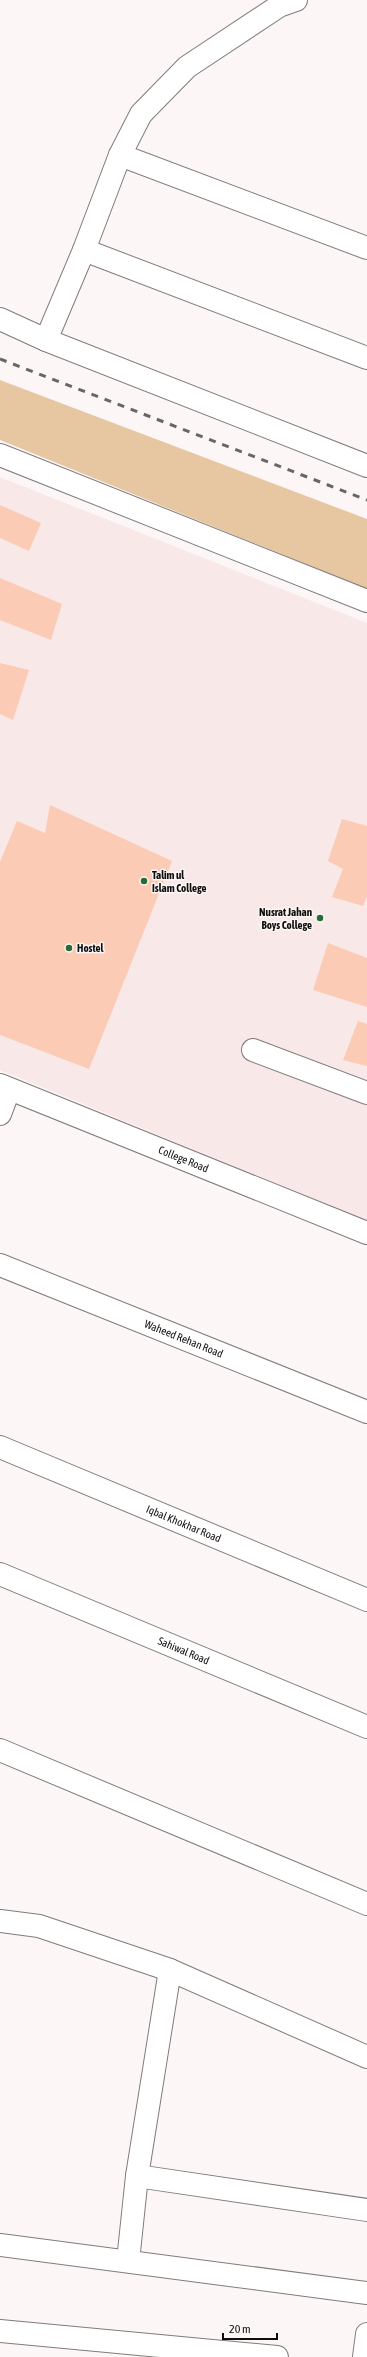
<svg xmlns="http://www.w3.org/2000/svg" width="367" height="2357" font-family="'Asap Condensed',sans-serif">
	<rect width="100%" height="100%" fill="#fdf6f6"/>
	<path fill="#f8e8e7" d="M0,477L367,623V1220L0,1070Z"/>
	<path fill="#e7c7a2" d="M0,380L367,519V589L0,440Z"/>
	<g fill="#fbcbb6">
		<path d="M0,505L41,523L29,551L0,538Z"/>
		<path d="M0,578L62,604L51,640L0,620Z"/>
		<path d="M0,663L29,670L13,720L0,714Z"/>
		<path d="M50,805L172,861L89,1069L0,1035V862L17,821L45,833Z"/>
		<path d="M342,819L367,826V896L363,906L332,897L343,869L328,861Z"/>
		<path d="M328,943L367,958V1007L313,990Z"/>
		<path d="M358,1021L367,1024V1066L343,1060Z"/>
	</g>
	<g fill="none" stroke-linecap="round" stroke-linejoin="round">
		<defs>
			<g id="minor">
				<path d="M120,155L367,248"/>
				<path d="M84,250L367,358"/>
				<path d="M0,319L46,340L84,250L120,155L141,114L187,67L279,6L296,0"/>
				<path d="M46,340L367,466"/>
				<path d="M0,455L367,601"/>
				<path d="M253,1050L367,1093"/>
				<path d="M0,1114L9,1090"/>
				<path id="s1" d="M0,1265L367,1412"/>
				<path id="s2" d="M0,1447L367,1600"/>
				<path d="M0,1750L367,1904"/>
				<path d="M0,1921L39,1926L170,1970L367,2057"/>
				<path d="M137,2176L367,2210"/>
				<path d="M0,2245L367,2293"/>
				<path d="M128,2261L137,2176L170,1970"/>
				<path d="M0,2331L277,2357"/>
				<path d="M364,2357L367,2334"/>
			</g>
			<g id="major">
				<path id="s3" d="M0,1085L367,1233"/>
				<path id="s4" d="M0,1574L367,1727"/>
			</g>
		</defs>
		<use href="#minor" stroke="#817b7b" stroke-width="24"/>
		<use href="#major" stroke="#817b7b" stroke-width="24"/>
		<use href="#minor" stroke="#fff" stroke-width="22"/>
		<use href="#major" stroke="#fff" stroke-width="22"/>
		<path stroke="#6a6565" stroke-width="3" stroke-dasharray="7 7" stroke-linecap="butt" d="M0,359L367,500"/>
	</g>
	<g fill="#276b36" stroke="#fdf6f6" stroke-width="1.5">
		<circle cx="144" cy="881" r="4"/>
		<circle cx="320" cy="918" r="4"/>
		<circle cx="69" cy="948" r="4"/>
	</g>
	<g text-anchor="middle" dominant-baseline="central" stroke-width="3" stroke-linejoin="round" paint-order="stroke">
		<g font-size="11" font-weight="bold" fill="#100d0d" stroke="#fdf6f6" text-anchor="start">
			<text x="152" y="875">Talim ul<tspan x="152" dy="13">Islam College</tspan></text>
			<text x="312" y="912" text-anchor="end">Nusrat Jahan<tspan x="312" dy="13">Boys College</tspan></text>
			<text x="77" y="948">Hostel</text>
		</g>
		<g font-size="11" fill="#100d0d" stroke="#fdf6f6">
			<text stroke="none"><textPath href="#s3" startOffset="198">College Road</textPath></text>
			<text stroke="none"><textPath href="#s1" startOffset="198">Waheed Rehan Road</textPath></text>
			<text stroke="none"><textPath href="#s2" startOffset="199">Iqbal Khokhar Road</textPath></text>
			<text stroke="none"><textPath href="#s4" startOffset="199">Sahiwal Road</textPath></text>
		</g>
	</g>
	<path d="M223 2333v6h54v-6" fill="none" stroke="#100d0d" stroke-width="2"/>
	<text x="229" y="2333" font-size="12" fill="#100d0d" stroke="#fdf6f6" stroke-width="3" paint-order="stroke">20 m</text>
</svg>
